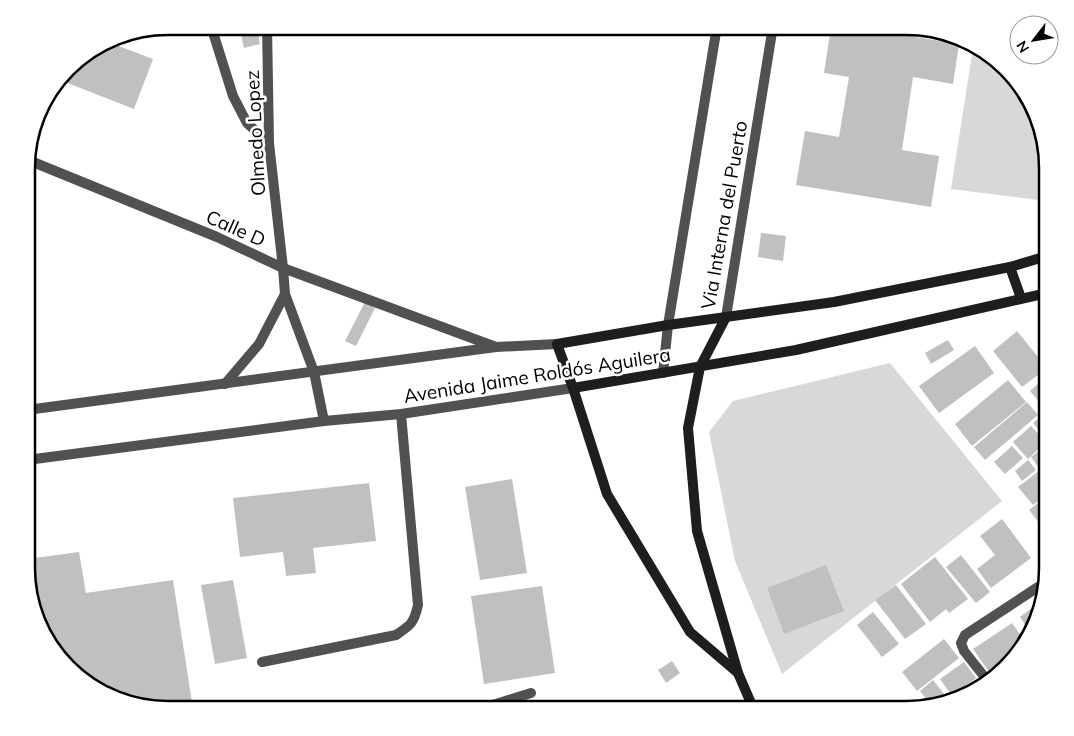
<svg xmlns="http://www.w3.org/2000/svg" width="1074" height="736" font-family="Mulish,sans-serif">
	<rect width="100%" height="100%" fill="#fff"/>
	<g fill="#d8d8d8">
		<path d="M973,48L992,55L1033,105L1047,159V201L951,189Z"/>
		<path d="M890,363L1002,501L782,674L735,561L709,432L733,401Z"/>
	</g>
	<g fill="#c0c0c0">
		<path d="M239,26H257L260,44L244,48Z"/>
		<path d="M831,27H853L959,44L953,84L913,77L902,150L939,156L931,207L796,185L805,131L839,137L849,77L824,73Z"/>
		<path d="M108,42L153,59L134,109L60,80L75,61Z"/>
		<path d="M761,233L786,236L783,261L758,257Z"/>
		<path d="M365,302L375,308L356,346L345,341Z"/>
		<path d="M1017,331L1047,368L1022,387L993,351Z"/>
		<path d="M948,340L954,350L931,364L925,353Z"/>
		<path d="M1047,344V361L1039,351Z"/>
		<path d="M975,346L994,373L939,413L919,386Z"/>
		<path d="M1047,376V399L1041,404L1030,391Z"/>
		<path d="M1008,380L1026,402L972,446L955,424Z"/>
		<path d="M1027,402L1038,415L985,460L974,447Z"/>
		<path d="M1043,414L1047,419V434L1045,437L1033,423Z"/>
		<path d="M1031,426L1046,442L1028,459L1013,442Z"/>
		<path d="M1047,445V462L1039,468L1031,457Z"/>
		<path d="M1012,446L1023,458L1005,474L994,462Z"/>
		<path d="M1028,460L1036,470L1022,481L1015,471Z"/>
		<path d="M1047,465V494L1033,505L1018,487Z"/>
		<path d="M512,479L527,573L480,580L465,487Z"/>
		<path d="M369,483L376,541L313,548L316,573L286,576L283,552L240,557L233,498Z"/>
		<path d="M1047,496V531L1046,532L1029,510Z"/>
		<path d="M1002,519L1031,558L991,588L977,569L995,555L980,536Z"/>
		<path d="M79,552L86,593L173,580L193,709H159L82,681L45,639L27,586V559Z"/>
		<path d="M961,555L990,592L976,603L946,567Z"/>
		<path d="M935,557L968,599L949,613L946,609L930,622L901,584Z"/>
		<path d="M826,565L844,611L784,634L767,588Z"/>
		<path d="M233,580L247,658L215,664L201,585Z"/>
		<path d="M896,585L926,624L905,639L875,600Z"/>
		<path d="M542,586L555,673L484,684L471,596Z"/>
		<path d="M1037,604L1028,629L1020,617Z"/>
		<path d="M873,612L899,644L882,657L857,625Z"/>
		<path d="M1012,623L1024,640L1019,654L992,676L973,649Z"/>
		<path d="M944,639L959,658L917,691L902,672Z"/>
		<path d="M672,661L680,673L666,683L658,670Z"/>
		<path d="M964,662L976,678L952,696L940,679Z"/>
		<path d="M933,680L948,699L930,704L920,691Z"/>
		<path d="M979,681L982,684L969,695L957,698Z"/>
	</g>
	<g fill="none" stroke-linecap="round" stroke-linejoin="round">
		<g stroke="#515151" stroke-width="10">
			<path d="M211,26L233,96L247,123L269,143"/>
			<path d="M267,26L269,143L283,268"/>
			<path d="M262,662L396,635C411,625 414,623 418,605L401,414"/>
			<path d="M477,710L531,693"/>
		</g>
		<g stroke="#515151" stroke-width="10">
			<path d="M28,160L217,237L283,268L496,347"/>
			<path d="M283,268L285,294L314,372L324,421"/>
			<path d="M726,317L773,26"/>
			<path d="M663,373L668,325L717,26"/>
			<path d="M987,680L964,651L961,643L965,635L1038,587H1044"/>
		</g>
		<g stroke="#515151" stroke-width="10">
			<path d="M225,384L259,344L285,294"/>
			<path d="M27,410L496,347L557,344"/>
			<path d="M27,460L324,421L401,414L573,388"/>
		</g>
		<g stroke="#1e1e1e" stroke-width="10">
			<path d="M1010,267L1021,298"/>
			<path d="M726,317L700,367L688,428L697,531L738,673L754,710"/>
			<path d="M573,388L796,350L1047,293"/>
			<path d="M738,673L690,632L607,494L573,388L557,344L668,325L834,302L1010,267L1047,256"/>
		</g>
	</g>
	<g text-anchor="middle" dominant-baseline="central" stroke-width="5" stroke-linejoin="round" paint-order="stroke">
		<g font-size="19" fill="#000" stroke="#fff">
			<text transform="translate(255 133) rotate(-93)">Olmedo Lopez</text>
			<text transform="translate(724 215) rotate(-80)">Via Interna del Puerto</text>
			<text transform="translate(236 228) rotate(24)">Calle D</text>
			<text transform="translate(537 375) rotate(-9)">Avenida Jaime Roldós Aguilera</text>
		</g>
	</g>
	<path d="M0 0H1074V736H0ZM168 35H906A133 133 0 0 1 1039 168V568A133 133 0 0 1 906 701H168A133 133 0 0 1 35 568V168A133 133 0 0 1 168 35Z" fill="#fff" fill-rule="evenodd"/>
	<path fill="none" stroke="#000" stroke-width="2.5" d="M168 35H906A133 133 0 0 1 1039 168V568A133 133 0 0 1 906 701H168A133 133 0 0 1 35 568V168A133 133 0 0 1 168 35Z"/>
	<g transform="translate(1034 40) rotate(239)"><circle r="24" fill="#ffffff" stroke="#999999"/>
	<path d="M0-4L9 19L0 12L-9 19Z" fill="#000000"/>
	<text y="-8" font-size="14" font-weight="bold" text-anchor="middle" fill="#000000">N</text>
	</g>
</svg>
